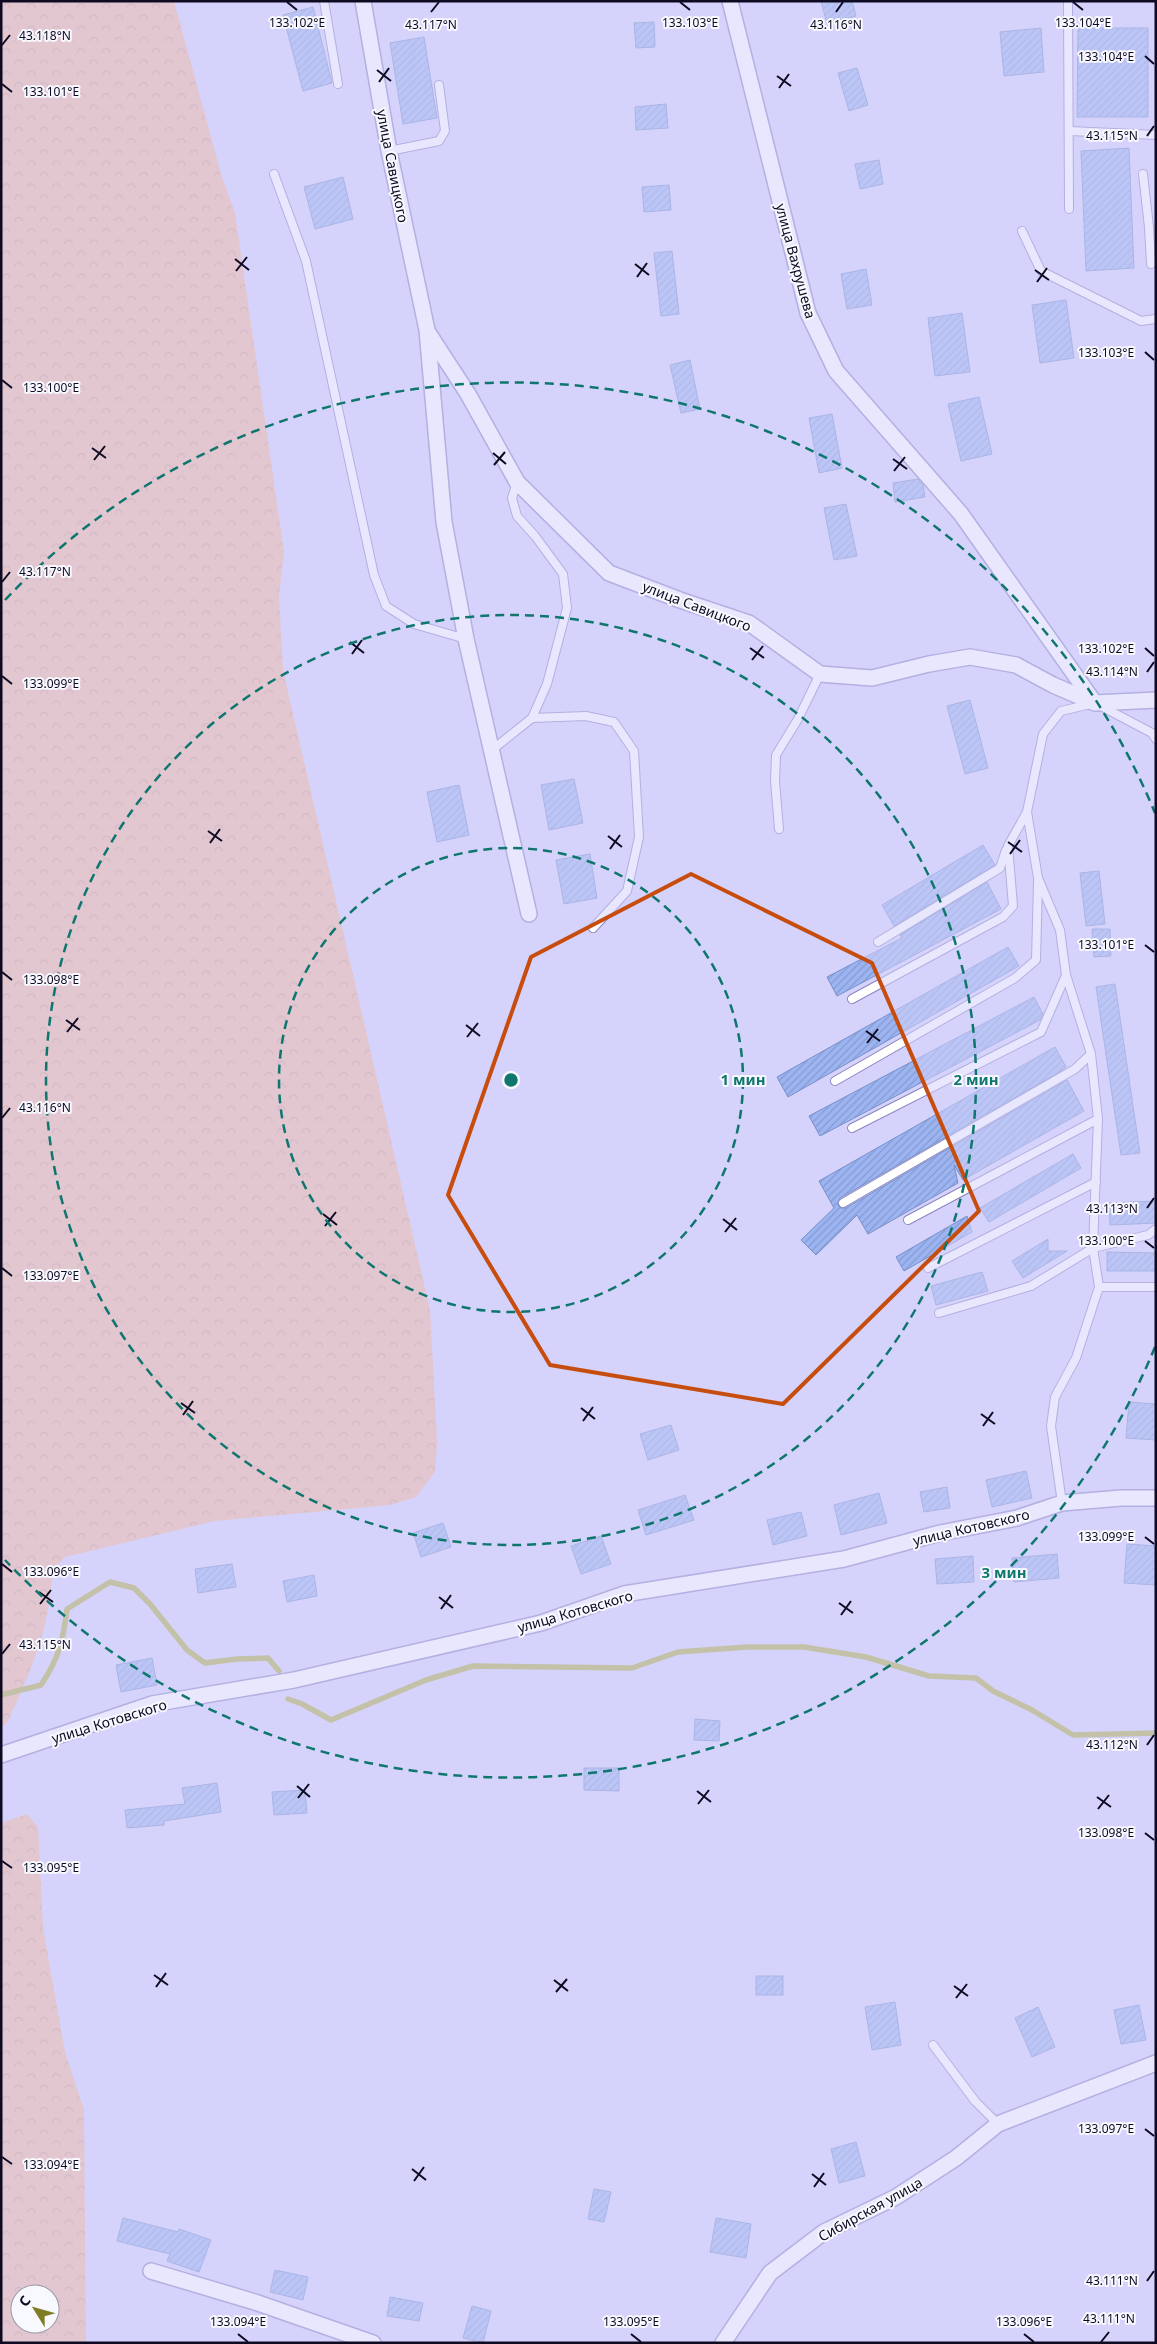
<svg xmlns="http://www.w3.org/2000/svg" width="1157" height="2344" font-family="'Noto Sans',sans-serif">
	<defs>
		<pattern id="forest-crowns" width="20" height="18" patternUnits="userSpaceOnUse" patternTransform="scale(1.25)"><rect width="20" height="18" fill="#f2b79b"/><path d="M2 6a3 3 0 1 1 6 0M12 15a3 3 0 1 1 6 0" fill="none" stroke="#ce9c85"/></pattern>
		<pattern id="building-hatch" width="6" height="6" patternUnits="userSpaceOnUse" patternTransform="scale(1.25)"><rect width="6" height="6" fill="#9cb5f2"/><path d="M-1 1l2-2M0 6l6-6M5 7l2-2" fill="none" stroke="#859acf"/></pattern>
	</defs>
	<rect width="100%" height="100%" fill="#d5d3fb"/>
	<g fill="url(#forest-crowns)" fill-rule="evenodd">
		<path d="M1,1H174L221,174L235,213L284,552L279,596L283,670L430,1310L437,1442L435,1472L416,1497L390,1505L215,1521L65,1557L52,1571C51,1627 30,1673 7,1723L1,1727Z"/>
		<path d="M27,1814L38,1827L43,1928L65,2052L84,2110L86,2343H1V1823ZM20,2294H50V2324H20Z"/>
	</g>
	<g fill="none" stroke-linecap="round" stroke-linejoin="round">
		<g stroke="#afaa45" stroke-width="5.5">
			<path d="M1,1695L41,1685C59,1658 63,1641 67,1609L110,1582L134,1588L150,1604L187,1650L205,1663L237,1659L268,1658L279,1671"/>
			<path d="M288,1699L302,1704L331,1720L426,1680L473,1666L632,1668L678,1652L747,1647H804L866,1657L929,1676L976,1678L993,1691L1032,1710L1073,1735L1156,1733"/>
		</g>
	</g>
	<g fill="url(#building-hatch)" stroke="#778fc9">
		<path d="M821,1H852L856,16L827,24Z"/>
		<path d="M313,7L332,83L303,91L283,15Z"/>
		<path d="M654,22L655,47L636,48L634,23Z"/>
		<path d="M1041,28L1044,72L1004,76L1000,32Z"/>
		<path d="M1078,28H1148V117H1077Z"/>
		<path d="M424,37L437,118L403,124L390,43Z"/>
		<path d="M857,68L868,105L849,111L838,73Z"/>
		<path d="M666,104L668,128L636,130L635,107Z"/>
		<path d="M1129,148L1134,268L1086,271L1081,151Z"/>
		<path d="M879,160L883,184L860,189L855,164Z"/>
		<path d="M343,177L353,219L315,229L304,187Z"/>
		<path d="M669,185L671,210L644,212L642,187Z"/>
		<path d="M672,251L679,314L661,316L654,253Z"/>
		<path d="M866,269L872,305L847,309L841,274Z"/>
		<path d="M1066,300L1074,358L1040,363L1032,305Z"/>
		<path d="M962,313L970,372L935,376L928,318Z"/>
		<path d="M690,360L700,409L681,413L670,365Z"/>
		<path d="M979,397L992,454L961,461L948,404Z"/>
		<path d="M832,414L842,468L819,473L809,418Z"/>
		<path d="M918,479L923,485L925,497L895,502L893,483Z"/>
		<path d="M846,504L857,556L834,560L824,508Z"/>
		<path d="M970,700L988,768L965,774L947,706Z"/>
		<path d="M574,779L583,823L549,830L541,785Z"/>
		<path d="M459,785L469,835L437,842L427,792Z"/>
		<path d="M983,845L995,865L894,926L882,905Z"/>
		<path d="M590,854L597,898L564,904L556,860Z"/>
		<path d="M1099,871L1105,924L1086,926L1080,873Z"/>
		<path d="M987,882L1001,909L837,996L827,977L902,938L900,935Z"/>
		<path d="M1092,929H1110L1111,956L1094,957Z"/>
		<path d="M1008,947L1019,966L788,1097L777,1077Z"/>
		<path d="M1115,984L1140,1153L1121,1155L1096,987Z"/>
		<path d="M1034,997L1043,1014L1040,1020L820,1136L809,1116Z"/>
		<path d="M1055,1047L1066,1067L1061,1071L840,1198L838,1205L841,1208H846L1067,1080L1084,1111L963,1180L954,1165L958,1183L868,1234L857,1215L816,1255L801,1240L834,1208L819,1181Z"/>
		<path d="M1073,1154L1081,1168L989,1222L980,1208Z"/>
		<path d="M1156,1201V1223L1110,1225L1109,1203Z"/>
		<path d="M967,1216L972,1232L904,1271L896,1257Z"/>
		<path d="M1048,1239V1251H1067L1023,1278L1012,1261Z"/>
		<path d="M1107,1252L1156,1253V1271H1107Z"/>
		<path d="M982,1272L988,1291L936,1305L931,1286Z"/>
		<path d="M1129,1402L1156,1404V1440L1126,1438Z"/>
		<path d="M671,1425L679,1450L648,1460L640,1434Z"/>
		<path d="M1026,1471L1032,1498L992,1507L986,1480Z"/>
		<path d="M947,1487L950,1508L924,1512L920,1492Z"/>
		<path d="M879,1493L887,1523L841,1535L834,1505Z"/>
		<path d="M685,1495L694,1520L646,1535L638,1510Z"/>
		<path d="M801,1512L807,1536L773,1545L767,1520Z"/>
		<path d="M443,1523L451,1547L421,1557L413,1533Z"/>
		<path d="M601,1536L611,1564L581,1574L571,1546Z"/>
		<path d="M1127,1544L1156,1546V1585L1124,1583Z"/>
		<path d="M1057,1554L1059,1578L1014,1582L1012,1558Z"/>
		<path d="M973,1556L974,1582L937,1584L935,1559Z"/>
		<path d="M232,1564L236,1587L198,1593L195,1569Z"/>
		<path d="M314,1575L317,1596L287,1602L283,1581Z"/>
		<path d="M152,1658L157,1685L121,1692L116,1665Z"/>
		<path d="M695,1719L720,1721L719,1741L694,1740Z"/>
		<path d="M584,1768H619V1791L584,1790Z"/>
		<path d="M217,1783L221,1812L164,1821V1825L127,1828L125,1810L185,1804L182,1788Z"/>
		<path d="M305,1790L307,1813L274,1815L272,1792Z"/>
		<rect x="756" y="1976" width="27" height="19"/>
		<path d="M895,2002L901,2045L872,2050L865,2007Z"/>
		<path d="M1139,2005L1146,2040L1121,2044L1114,2010Z"/>
		<path d="M1038,2007L1055,2047L1032,2057L1015,2018Z"/>
		<path d="M856,2142L865,2176L839,2183L831,2149Z"/>
		<path d="M594,2189L611,2192L604,2222L588,2219Z"/>
		<path d="M123,2218L178,2232L179,2229L211,2240L199,2272L167,2261L170,2254L117,2241Z"/>
		<path d="M716,2218L751,2224L746,2258L710,2252Z"/>
		<path d="M275,2270L308,2277L303,2300L270,2292Z"/>
		<path d="M390,2297L423,2303L419,2321L387,2316Z"/>
		<path d="M472,2306L491,2311L483,2343L463,2338Z"/>
	</g>
	<g fill="none" stroke-linecap="round" stroke-linejoin="round">
		<defs>
			<g id="lane">
				<path d="M324,1L338,84"/>
				<path d="M1068,3L1069,209"/>
				<path d="M1070,131L1156,135"/>
				<path d="M389,151L439,141L445,131L439,85"/>
				<path d="M274,174L306,261L374,575L386,606L414,624L466,639"/>
				<path d="M1143,174L1149,227L1151,264"/>
				<path d="M1022,231L1041,271L1141,321L1156,319"/>
				<path d="M532,718L586,716L614,722L634,751L639,837L627,891L593,928"/>
				<path d="M492,750L532,718L547,684L567,608L563,574L535,536L517,516L512,498L517,482"/>
				<path d="M779,829L775,781L776,755L798,719L820,674"/>
				<path d="M878,942L1000,868L1006,850"/>
				<path d="M852,999L1003,917L1013,906L1008,846L1027,812"/>
				<path d="M835,1081L1015,978L1036,960L1038,882"/>
				<path d="M852,1128L1041,1032L1066,975"/>
				<path d="M843,1203L1075,1069L1091,1054"/>
				<path d="M908,1220L1098,1119"/>
				<path d="M928,1268L1096,1182"/>
				<path d="M1099,1287H1156"/>
				<path d="M939,1313L1031,1286L1093,1248L1148,1235L1156,1229"/>
				<path d="M1062,1503L1051,1426L1055,1397L1076,1358L1099,1287L1093,1248L1098,1119L1091,1054L1066,975L1060,930L1038,878L1027,812L1043,734L1061,711L1095,703L1152,733L1156,739"/>
				<path d="M933,2045L975,2101L998,2124"/>
			</g>
			<g id="street">
				<path d="M363,1L389,151L427,330L444,522L466,639L529,914"/>
				<path d="M730,1L808,313L836,371L961,514L1094,702"/>
				<path d="M429,334L468,394L517,482L609,573L680,600L749,623L820,674L872,678L929,664L970,657L1016,665L1053,685L1095,703L1156,700"/>
				<path d="M1,1755L152,1704L294,1680L541,1623L624,1594L844,1559L940,1533L1017,1518L1062,1503L1121,1498H1156"/>
				<path d="M151,2271L255,2302L373,2343"/>
				<path d="M723,2343L770,2273L824,2232L896,2197L956,2158L998,2124L1156,2063"/>
			</g>
		</defs>
		<use href="#lane" stroke="#8985c3" stroke-width="10"/>
		<use href="#street" stroke="#8985c3" stroke-width="18"/>
		<use href="#lane" stroke="#fff" stroke-width="8"/>
		<use href="#street" stroke="#fff" stroke-width="15"/>
	</g>
	<path d="M0 0H1157V2344H0ZM691,874L872,963L979,1211L783,1404L550,1365L448,1195L531,957Z" fill="#d5d3fb" fill-opacity=".55" fill-rule="evenodd"/>
	<path fill="none" stroke="#c74d0f" stroke-width="4" stroke-linejoin="round" d="M691,874L872,963L979,1211L783,1404L550,1365L448,1195L531,957Z"/>
	<path fill="none" stroke="#0d0a21" stroke-width="2" d="M287,2L297,10M680,2L690,10M1073,2L1083,10M431,12L439,2M836,12L843,2M2,45L10,35M1145,56L1154,64M377,70L391,81M777,76L791,86M379,82L389,68M2,84L12,92M779,88L789,74M1147,136L1154,126M235,259L249,270M635,264L649,275M1035,270L1049,280M236,271L247,257M637,277L647,263M1037,282L1047,268M1145,352L1154,360M2,380L12,388M92,448L106,458M493,453L506,464M893,459L907,469M94,460L105,446M494,465L505,452M894,471L905,457M2,582L10,572M350,642L364,653M750,648L764,658M1145,648L1154,656M352,654L362,640M752,660L763,646M1147,672L1154,662M2,676L12,684M208,831L222,841M608,836L622,847M1008,842L1022,852M210,843L220,829M610,849L620,835M1010,854L1020,840M1145,945L1154,952M2,972L12,980M66,1020L80,1030M466,1025L480,1036M866,1031L880,1041M67,1032L78,1018M467,1037L478,1023M867,1043L878,1029M2,1118L10,1108M1147,1208L1154,1198M323,1214L337,1225M723,1219L737,1230M325,1226L336,1212M725,1232L736,1218M1145,1241L1154,1248M2,1268L12,1276M181,1403L195,1413M581,1408L595,1419M981,1414L995,1424M183,1415L193,1401M583,1421L593,1407M983,1426L993,1412M1145,1537L1154,1544M2,1564L12,1572M39,1592L53,1602M439,1597L453,1608M839,1603L853,1613M40,1604L51,1590M441,1609L451,1595M841,1615L851,1601M2,1654L10,1644M1147,1745L1154,1735M297,1786L310,1797M697,1791L711,1802M1097,1797L1111,1807M298,1798L309,1784M698,1804L709,1790M1098,1809L1109,1795M1145,1833L1154,1840M2,1861L12,1868M154,1975L168,1985M554,1980L568,1991M954,1986L968,1996M156,1987L166,1973M556,1992L567,1979M956,1998L967,1984M1145,2129L1154,2136M2,2157L12,2164M412,2169L426,2180M812,2174L826,2185M414,2181L424,2167M814,2187L824,2173M1147,2281L1154,2271M238,2334L248,2342M631,2334L641,2342M1024,2334L1034,2342M1101,2342L1109,2332"/>
	<g fill="none" stroke="#0f766e" stroke-width="2.5" stroke-dasharray="9 6">
		<circle cx="511" cy="1080" r="232"/>
		<circle cx="511" cy="1080" r="465"/>
		<path d="M1155 1347A697 697 0 0 1 5 1560M5 600A697 697 0 0 1 1155 813"/>
	</g>
	<g text-anchor="middle" dominant-baseline="central" stroke-width="4" stroke-linejoin="round" paint-order="stroke">
		<g font-size="14" fill="#0d0a21" stroke="#f8f8ff">
			<text transform="translate(393 166) rotate(79)">улица Савицкого</text>
			<text transform="translate(796 261) rotate(75)">улица Вахрушева</text>
			<text transform="translate(697 606) rotate(21)">улица Савицкого</text>
			<text transform="translate(971 1527) rotate(-13)">улица Котовского</text>
			<text transform="translate(575 1611) rotate(-16)">улица Котовского</text>
			<text transform="translate(109 1721) rotate(-17)">улица Котовского</text>
			<text transform="translate(870 2209) rotate(-29)">Сибирская улица</text>
		</g>
	</g>
	<g font-size="12" text-anchor="middle" fill="#0d0a21" stroke="#f8f8ff" stroke-width="4" stroke-linejoin="round" paint-order="stroke">
		<text x="297" y="27">133.102°E</text>
		<text x="690" y="27">133.103°E</text>
		<text x="1083" y="27">133.104°E</text>
		<text x="431" y="29">43.117°N</text>
		<text x="836" y="29">43.116°N</text>
		<text x="45" y="40">43.118°N</text>
		<text x="1106" y="61">133.104°E</text>
		<text x="51" y="96">133.101°E</text>
		<text x="1112" y="140">43.115°N</text>
		<text x="1106" y="357">133.103°E</text>
		<text x="51" y="392">133.100°E</text>
		<text x="45" y="576">43.117°N</text>
		<text x="1106" y="653">133.102°E</text>
		<text x="1112" y="676">43.114°N</text>
		<text x="51" y="688">133.099°E</text>
		<text x="1106" y="949">133.101°E</text>
		<text x="51" y="984">133.098°E</text>
		<text x="45" y="1112">43.116°N</text>
		<text x="1112" y="1213">43.113°N</text>
		<text x="1106" y="1245">133.100°E</text>
		<text x="51" y="1280">133.097°E</text>
		<text x="1106" y="1541">133.099°E</text>
		<text x="51" y="1576">133.096°E</text>
		<text x="45" y="1649">43.115°N</text>
		<text x="1112" y="1749">43.112°N</text>
		<text x="1106" y="1837">133.098°E</text>
		<text x="51" y="1872">133.095°E</text>
		<text x="1106" y="2133">133.097°E</text>
		<text x="51" y="2169">133.094°E</text>
		<text x="1112" y="2285">43.111°N</text>
		<text x="1109" y="2323">43.111°N</text>
		<text x="238" y="2326">133.094°E</text>
		<text x="631" y="2326">133.095°E</text>
		<text x="1024" y="2326">133.096°E</text>
	</g>
	<circle cx="511" cy="1080" r="8" fill="#0f766e" stroke="#f8f8ff" stroke-width="2.5"/>
	<g font-size="15" text-anchor="middle" font-weight="bold" fill="#0f766e" stroke="#f8f8ff" stroke-width="4" stroke-linejoin="round" paint-order="stroke">
		<text x="743" y="1085">1 мин</text>
		<text x="976" y="1085">2 мин</text>
		<text x="1004" y="1578">3 мин</text>
	</g>
	<rect width="1157" height="2344" fill="none" stroke="#0d0a21" stroke-width="5"/>
	<g transform="translate(35 2309) rotate(307)"><circle r="24" fill="#f8f8ff" stroke="#9a99a6"/>
	<path d="M0-4L9 19L0 12L-9 19Z" fill="#807c23"/>
	<text y="-8" font-size="14" font-weight="bold" text-anchor="middle" fill="#0d0a21">С</text>
	</g>
</svg>
